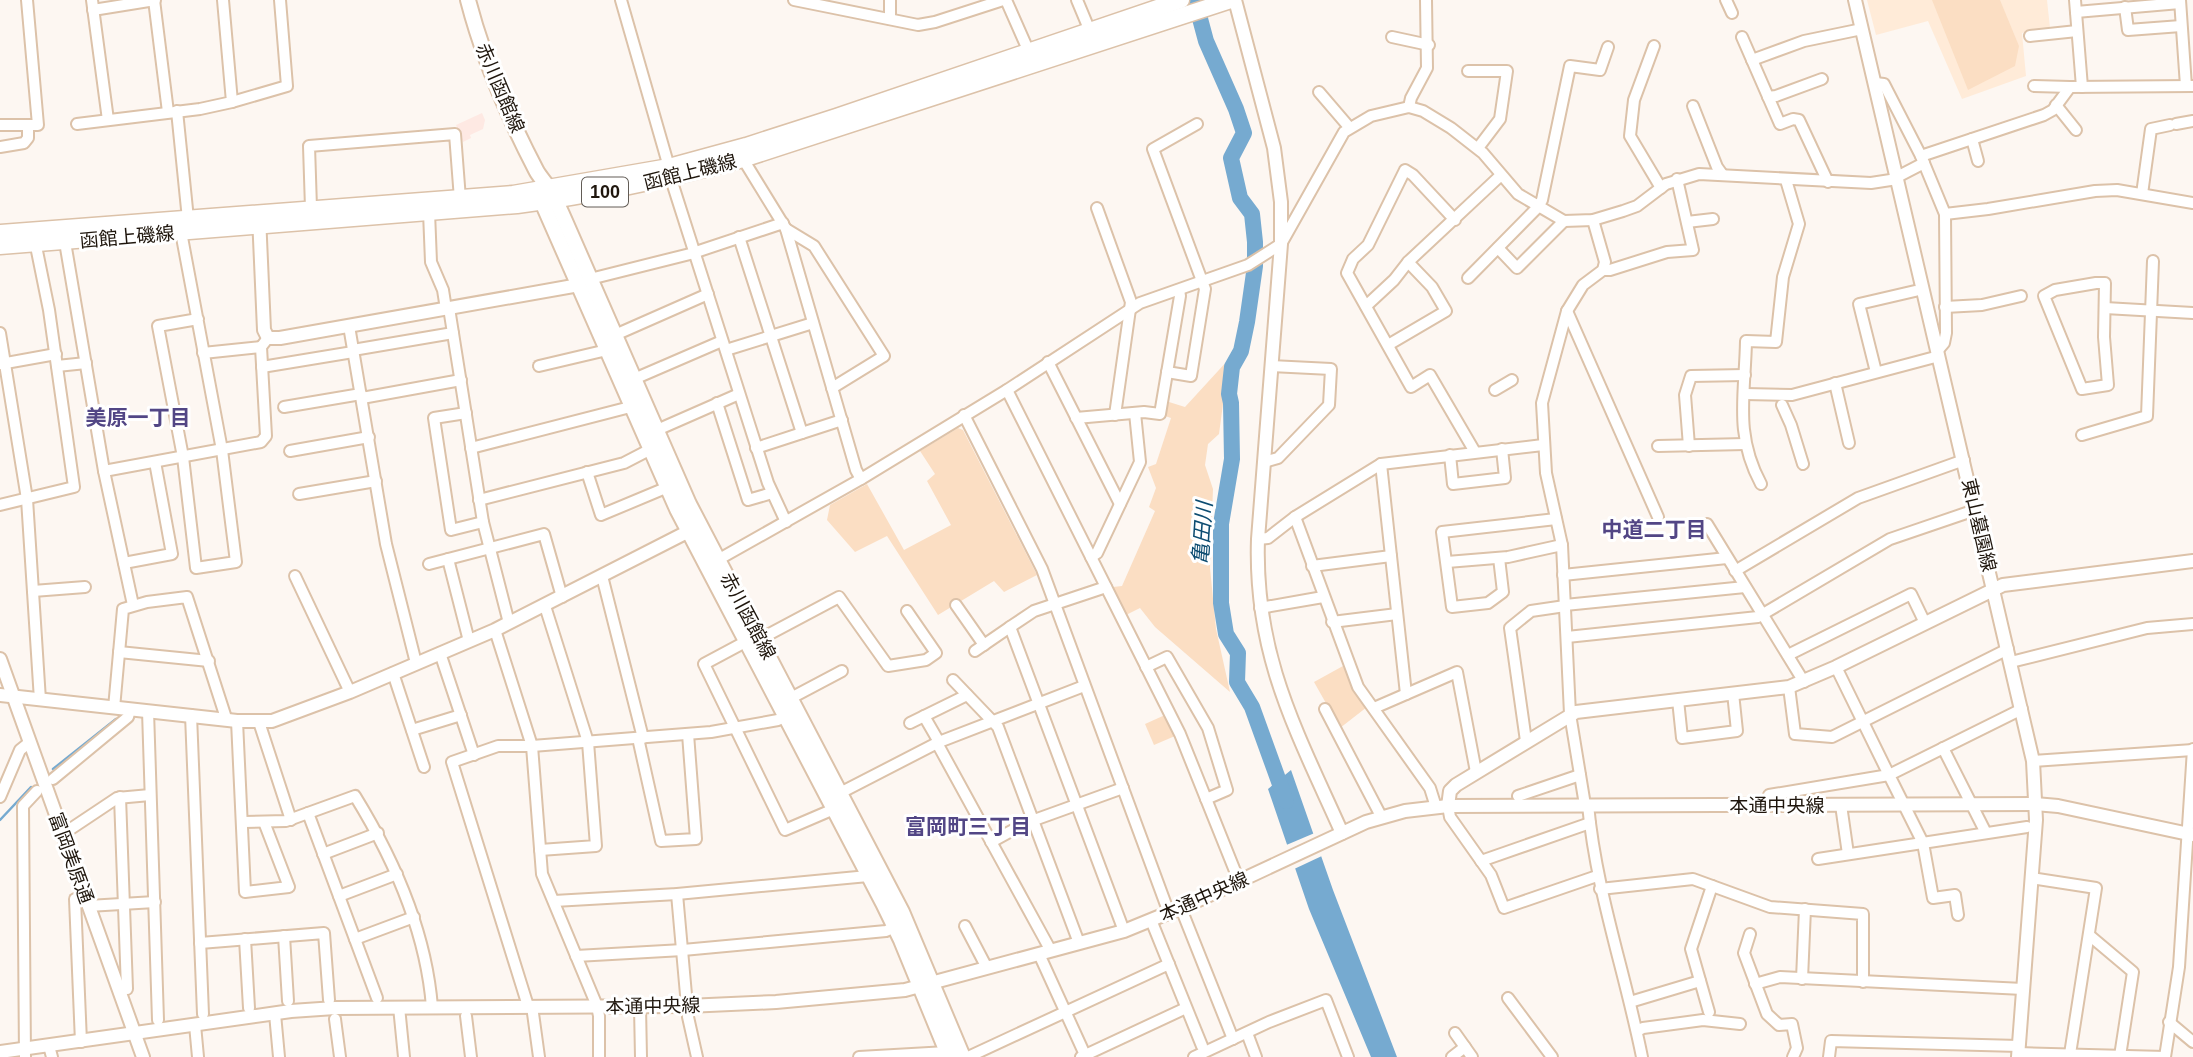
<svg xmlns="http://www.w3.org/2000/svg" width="2193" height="1057" font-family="Helvetica,'Noto Sans JP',sans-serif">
	<rect width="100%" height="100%" fill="#fdf7f2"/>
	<path fill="#ffebd8" d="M1867,0H2047L2050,28L2022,33L2026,76L1962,99L1928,21L1876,35Z"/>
	<path fill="#fee9e3" d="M482,113L485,120L483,129L470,135L471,138L463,142L456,125Z"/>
	<g fill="#fbdec3">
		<path d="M1932,0H2000L2019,46L2015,66L1968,90Z"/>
		<path d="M1229,359L1219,434L1208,444L1205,465L1213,489L1210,568L1216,629L1230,692L1155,627L1140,608L1126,615L1113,587L1122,586L1155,511L1149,507L1156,488L1148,467L1156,464L1171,418L1165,416L1169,402L1185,407Z"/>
		<path d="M958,428L963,430L1037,575L1004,592L994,581L938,615L887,536L855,552L827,520L830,505L867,484L904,550L951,525L927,481L935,474L920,451Z"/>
		<path d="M1343,666L1351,684L1367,707L1340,728L1314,682Z"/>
		<path d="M1165,715L1175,736L1154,745L1145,724Z"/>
	</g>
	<path fill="#76aad0" d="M1291,770L1333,890L1397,1057H1371L1309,909L1268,789Z"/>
	<path fill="#fdf7f2" d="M1317,832L1324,855L1292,870L1284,846Z"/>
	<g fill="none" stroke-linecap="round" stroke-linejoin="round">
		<g stroke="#76aad0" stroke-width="2.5">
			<path d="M53,769L116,719"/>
			<path d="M0,820L31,787"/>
		</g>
		<path stroke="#76aad0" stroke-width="16" d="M1195,0L1206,41L1236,109L1244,133L1231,158L1240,198L1252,214L1255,242V266L1247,322L1241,351L1232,367L1229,394L1231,403L1232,459L1221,524V603L1226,634L1238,653L1237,682L1252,707L1286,801"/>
		<defs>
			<g id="minor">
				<path d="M92,0L108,120"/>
				<path d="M154,0L168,112"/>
				<path d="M621,0L669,167"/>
				<path d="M794,0L918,25L935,22L1003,0"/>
				<path d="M1006,0L1029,52"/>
				<path d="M1077,0L1092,36"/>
				<path d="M1726,0L1732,13"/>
				<path d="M2075,0L2082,87"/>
				<path d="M2180,0L2186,86"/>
				<path d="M2125,7L2128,30L2181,26"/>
				<path d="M93,10L155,0"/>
				<path d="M2076,12L2180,3"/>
				<path d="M890,19V0"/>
				<path d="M2030,36L2077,31"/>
				<path d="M1392,37L1429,45"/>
				<path d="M1742,37L1780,124L1793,119L1799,120L1828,182"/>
				<path d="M1654,46L1634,100L1630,136L1661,188"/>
				<path d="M1752,60L1804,41L1862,29"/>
				<path d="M1468,71H1507L1500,119L1478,148"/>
				<path d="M1875,83L1884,84L1921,156L1945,214L1946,333L1944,343L1938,350"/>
				<path d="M2034,86L2070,87"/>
				<path d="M1319,92L1349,127"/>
				<path d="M1768,97L1776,96L1822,79"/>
				<path d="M232,102L287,86L280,0"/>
				<path d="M2056,105L2076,130"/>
				<path d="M1693,106L1717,167L1722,174"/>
				<path d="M1409,107L1411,98L1427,68L1426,0"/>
				<path d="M177,111L188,219L181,232L222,450L236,562L196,568L183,457L158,326L198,319"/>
				<path d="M77,124L200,109L232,102L223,0"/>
				<path d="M2176,124L2193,121"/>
				<path d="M0,125H38L27,0"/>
				<path d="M1972,139L1978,161"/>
				<path d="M0,147L24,143L28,138V125"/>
				<path d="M1921,156L2044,115L2053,110L2070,87L2193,86"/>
				<path d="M743,159L786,229L856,470L861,479"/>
				<path d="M1897,177L1924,163"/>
				<path d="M671,179L768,483L786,522"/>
				<path d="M2142,194L2151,129L2170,125"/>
				<path d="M311,208L309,146L455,134L460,199"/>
				<path d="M1097,208L1131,302L1115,415"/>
				<path d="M429,212L431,262L443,290L446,309"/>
				<path d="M1945,214L1988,209L2095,191L2117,190L2193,203"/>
				<path d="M1455,220L1413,175L1405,170L1368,245L1353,259L1347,273L1411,387L1430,375L1475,452"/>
				<path d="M1687,222L1713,219"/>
				<path d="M786,229L814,246L884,356L832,388"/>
				<path d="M739,237L802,433L842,420"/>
				<path d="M65,242L104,471L133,605"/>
				<path d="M1498,248L1517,268L1564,221"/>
				<path d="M1603,270H1610L1667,252L1693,250L1677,179"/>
				<path d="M1468,278L1538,207L1542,200L1570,66L1600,70L1608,47"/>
				<path d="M590,279L690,254L783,223"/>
				<path d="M2096,283H2105L2104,337L2108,385L2082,389L2044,296L2055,290Z"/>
				<path d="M1366,306L1394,280L1408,262L1500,176"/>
				<path d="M1945,307L1982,305L2021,296"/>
				<path d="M449,308L483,522L509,623"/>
				<path d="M2105,308L2193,313"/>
				<path d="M1567,311L1658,517"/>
				<path d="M349,326L386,544L416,663"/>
				<path d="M0,333L27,499L40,700"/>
				<path d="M615,335L708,294"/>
				<path d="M1388,345L1446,311L1432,287L1408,262"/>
				<path d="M353,350L453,333"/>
				<path d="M726,350L813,323"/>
				<path d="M203,353L261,347"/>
				<path d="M1048,362L1120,504"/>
				<path d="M0,364L56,354"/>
				<path d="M57,366L86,363"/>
				<path d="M539,366L607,350"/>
				<path d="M262,367L353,352"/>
				<path d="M1167,372L1191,376L1205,289L1153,149L1197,124"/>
				<path d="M1876,372L1859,304L1915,291"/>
				<path d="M634,379L722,341"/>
				<path d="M1835,383L1849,443"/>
				<path d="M1007,390L1180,734L1239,881"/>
				<path d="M1495,390L1512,380"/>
				<path d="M1745,394L1792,395L1939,356"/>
				<path d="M362,398L461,380"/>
				<path d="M717,403L748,500L772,493"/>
				<path d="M1782,405L1791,425L1803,464"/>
				<path d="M284,407L361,394"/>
				<path d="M466,413L434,418L451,530L483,522"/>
				<path d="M964,415L1042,569L1169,913"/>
				<path d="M1076,418L1144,412L1160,414L1180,296L1179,290"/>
				<path d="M657,430L739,394"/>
				<path d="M2082,435L2147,416L2153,261"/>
				<path d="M1658,446L1745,444"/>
				<path d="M1689,446L1685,395L1691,376L1745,375"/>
				<path d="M471,448L638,405"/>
				<path d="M756,448L802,433"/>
				<path d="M290,451L369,437"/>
				<path d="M1450,455L1453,484L1505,478L1502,449"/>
				<path d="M1264,462L1278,458L1329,405L1331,369L1271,366"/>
				<path d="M1381,464L1406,694"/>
				<path d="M104,471L261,442L266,436L261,347L268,338"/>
				<path d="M587,472L601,515L668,487"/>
				<path d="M1761,484C1734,434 1745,395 1746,341L1776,342L1783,277L1799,224L1786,180"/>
				<path d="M299,494L376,481"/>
				<path d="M479,500L624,463L651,449"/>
				<path d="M0,505L74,487L49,310L37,251"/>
				<path d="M1295,517L1358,687L1430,788L1436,807"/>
				<path d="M1707,524L1804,682"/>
				<path d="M1258,539L1268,538L1295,517L1381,464L1543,445"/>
				<path d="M1091,557L1097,553L1140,462L1135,413"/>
				<path d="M1499,558L1503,592L1488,603L1452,607L1442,532L1556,519"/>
				<path d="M448,559L469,641"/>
				<path d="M714,562L861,479L1007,390L1140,303L1248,265L1281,244L1344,132L1371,116L1409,107L1423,111L1451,128L1483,153L1518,194L1564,221L1593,220L1623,211L1637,206L1666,184L1699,174L1871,183L1897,179"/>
				<path d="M1447,562L1508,557L1562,545"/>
				<path d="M124,563L172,554L155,462"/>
				<path d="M429,564L544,534L562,597"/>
				<path d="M1312,566L1391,556"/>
				<path d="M1735,571L1858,498L1964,460"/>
				<path d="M1563,575L1727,558"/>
				<path d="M295,576L350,692"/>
				<path d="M602,576L643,738"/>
				<path d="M1106,587L1034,611L1010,627L1124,931"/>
				<path d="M33,591L85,587"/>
				<path d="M956,605L984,645"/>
				<path d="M1565,605L1745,587"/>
				<path d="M1260,608L1323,597"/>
				<path d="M1332,622L1397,614"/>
				<path d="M495,630L532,746L542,874L597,1006L599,1016V1057"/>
				<path d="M1567,637L1758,617L1890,539L1975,510"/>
				<path d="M760,639L839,597L888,666L926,660L936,653L907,611"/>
				<path d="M747,641L704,664L785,830L834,809"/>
				<path d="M975,651L1010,627"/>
				<path d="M119,652L209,661"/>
				<path d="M440,653L474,755"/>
				<path d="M1788,655L1911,594L1925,623"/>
				<path d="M2011,662L2147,628L2193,624"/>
				<path d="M1146,667L1167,657L1208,728L1227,790L1206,799"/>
				<path d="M393,673L424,767"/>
				<path d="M953,680L998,727L1079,943"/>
				<path d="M1789,687L1795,734L1832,737L2008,649"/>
				<path d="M791,698L842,671"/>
				<path d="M1678,700L1682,738L1737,731L1733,693"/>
				<path d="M114,708L123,609L147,602L187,597L226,718"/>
				<path d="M1374,708L1457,672L1476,772"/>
				<path d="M1325,709L1382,818"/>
				<path d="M148,711L158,1020"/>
				<path d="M191,715L203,1014"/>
				<path d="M924,716L939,742"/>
				<path d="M237,721L245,892L289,887L264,822"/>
				<path d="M259,722L291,820"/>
				<path d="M910,723L967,695"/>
				<path d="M412,730L461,715"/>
				<path d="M638,738L661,841L696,839L688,734"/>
				<path d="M1526,741L1510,628L1531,611L1565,606"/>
				<path d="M937,743L1051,951"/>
				<path d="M1943,748L1986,833"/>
				<path d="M2033,761L2193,750"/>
				<path d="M53,779L128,717L130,710"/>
				<path d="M840,793L939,742L1084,686"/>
				<path d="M1769,795L1889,775L1836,667"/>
				<path d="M1518,796L1580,775"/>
				<path d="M0,797L20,750L30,742"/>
				<path d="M120,797L127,989"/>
				<path d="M1585,805L1570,714L1562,545L1546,473L1542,403L1567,311L1583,285L1603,270L1605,262L1593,220"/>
				<path d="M1588,805C1596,891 1625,972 1642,1057"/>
				<path d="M1841,805L1848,854"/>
				<path d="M1448,806L1450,817L1491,875L1504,908L1597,876"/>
				<path d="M308,813L377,998"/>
				<path d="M243,822L286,821L355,796C395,861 426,931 432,1007"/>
				<path d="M63,834L117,798L150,795"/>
				<path d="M991,842L1026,823L1123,788"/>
				<path d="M540,850L596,846L588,742L545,606"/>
				<path d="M323,854L378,833"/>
				<path d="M1818,859L2027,827"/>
				<path d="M1481,861L1590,823"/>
				<path d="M2031,878L2096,888L2070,1054"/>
				<path d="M1600,889L1693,879L1770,907L1863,914V982"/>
				<path d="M677,894L688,1017L697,1057"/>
				<path d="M339,896L397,874"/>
				<path d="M75,899L81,1042"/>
				<path d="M554,901L677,894L868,876"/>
				<path d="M88,906L155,902"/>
				<path d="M1958,915L1955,895L1933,898L1923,843L1889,775L2022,709"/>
				<path d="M1184,916L1233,1039"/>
				<path d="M1151,920L1202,1046"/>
				<path d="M965,926L987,968"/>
				<path d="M1750,934L1744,953L1767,1014L1779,1025L1792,1024L1797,1048L1793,1057"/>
				<path d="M2089,935L2133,972L2120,1056"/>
				<path d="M284,936L288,1001"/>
				<path d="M245,939L249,1008"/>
				<path d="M355,939L414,917"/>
				<path d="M200,943L324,933L329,1000"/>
				<path d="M1039,954L1086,1057"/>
				<path d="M576,956L683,950L886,931L895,927"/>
				<path d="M1802,979L1805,909"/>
				<path d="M1755,984L1780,977L2023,989"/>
				<path d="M1508,998L1552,1057"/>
				<path d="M1630,1002L1700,981"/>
				<path d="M528,1006L452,762L498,746H532L711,732L778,720L792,714"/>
				<path d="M532,1006L539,1057"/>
				<path d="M399,1007L404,1057"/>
				<path d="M640,1007L641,1057"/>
				<path d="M1709,1012L1691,949L1712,886"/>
				<path d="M275,1014L279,1057"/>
				<path d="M466,1016L471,1057"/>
				<path d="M335,1019L340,1057"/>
				<path d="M2169,1022L2193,1042"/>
				<path d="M195,1025L198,1057"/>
				<path d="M1637,1031L1643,1028L1703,1020L1740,1024"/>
				<path d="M1247,1033L1256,1057"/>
				<path d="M1455,1033L1472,1057"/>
				<path d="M49,1046L52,1057"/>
				<path d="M2018,1053L2165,1057"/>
				<path d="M25,1057L23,806L37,791"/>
				<path d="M859,1057L947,1052"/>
				<path d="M968,1057L1169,964"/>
				<path d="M1081,1057L1186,1008"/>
				<path d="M1194,1057L1269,1022L1326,1000L1348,1057"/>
				<path d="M1452,1057L1465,1047"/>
				<path d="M1829,1057L1831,1041L2019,1046"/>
				<path d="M2165,1057L2179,967L2193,749"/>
			</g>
			<g id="tertiary">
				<path d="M1235,0L1274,148L1281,202V244L1258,539C1254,655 1296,730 1342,833"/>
				<path d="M1855,0L2033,761L2036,820L2018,1057"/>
				<path d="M259,216L264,330L268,338H280L579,285"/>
				<path d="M0,659L143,1057"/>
				<path d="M0,695L237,721H272L350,692L495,630L697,527"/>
				<path d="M1448,806L1450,791L1456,785L1576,712L1789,687L1836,667L2003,585L2193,561"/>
				<path d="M0,1052L291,1011L335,1008L687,1006L776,1002L905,990L1124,931L1190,904L1366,822L1405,811L1448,806L2035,804L2058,806L2193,835"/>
			</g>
			<g id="secondary">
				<path d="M468,0C483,58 508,116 536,170C539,176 544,181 548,187C555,197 560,210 565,221L689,504L902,912L963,1057"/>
				<path d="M538,193L677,509L883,903L901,940L949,1057"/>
			</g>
			<g id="primary">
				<path d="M0,233L513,194L669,167L746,146L836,117L1181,0"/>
				<path d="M0,246L517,205C594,195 668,179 743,159L1231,0"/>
			</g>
		</defs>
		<use href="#minor" stroke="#dcc2a9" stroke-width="14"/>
		<use href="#tertiary" stroke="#dcc2a9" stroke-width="16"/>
		<use href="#secondary" stroke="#dcc2a9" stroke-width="18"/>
		<use href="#primary" stroke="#dcc2a9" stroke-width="19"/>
		<use href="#minor" stroke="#fff" stroke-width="10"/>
		<use href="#tertiary" stroke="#fff" stroke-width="12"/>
		<use href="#secondary" stroke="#fff" stroke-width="14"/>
		<use href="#primary" stroke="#fff" stroke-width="16"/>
	</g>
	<g text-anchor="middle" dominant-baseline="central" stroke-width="6" stroke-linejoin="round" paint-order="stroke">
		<rect fill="#fff" stroke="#625c56" stroke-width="2" x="582" y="177.5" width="46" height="29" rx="5"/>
		<g font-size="18" font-weight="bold" fill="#1f160d">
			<text x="605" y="192">100</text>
		</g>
		<g font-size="19" fill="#1f160d" stroke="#fff">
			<text transform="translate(500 88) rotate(67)">赤川函館線</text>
			<text transform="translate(690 172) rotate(-14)">函館上磯線</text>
			<text transform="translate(127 237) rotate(-5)">函館上磯線</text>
			<text transform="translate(1979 525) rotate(77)">東山墓園線</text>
			<text transform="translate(748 616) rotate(62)">赤川函館線</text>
			<text x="1777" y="805">本通中央線</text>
			<text transform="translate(71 858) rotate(70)">富岡美原通</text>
			<text transform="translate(1204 897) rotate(-24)">本通中央線</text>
			<text transform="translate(653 1006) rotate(-1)">本通中央線</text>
		</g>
		<g font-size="21" font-weight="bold" fill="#524685" stroke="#fff">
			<text x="138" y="417">美原一丁目</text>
			<text x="1654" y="529">中道二丁目</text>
			<text x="968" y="826">富岡町三丁目</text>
		</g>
		<g font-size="21" font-style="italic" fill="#0c4c71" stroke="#fff">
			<text transform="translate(1202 533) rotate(-86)">亀田川</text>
		</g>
	</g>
</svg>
